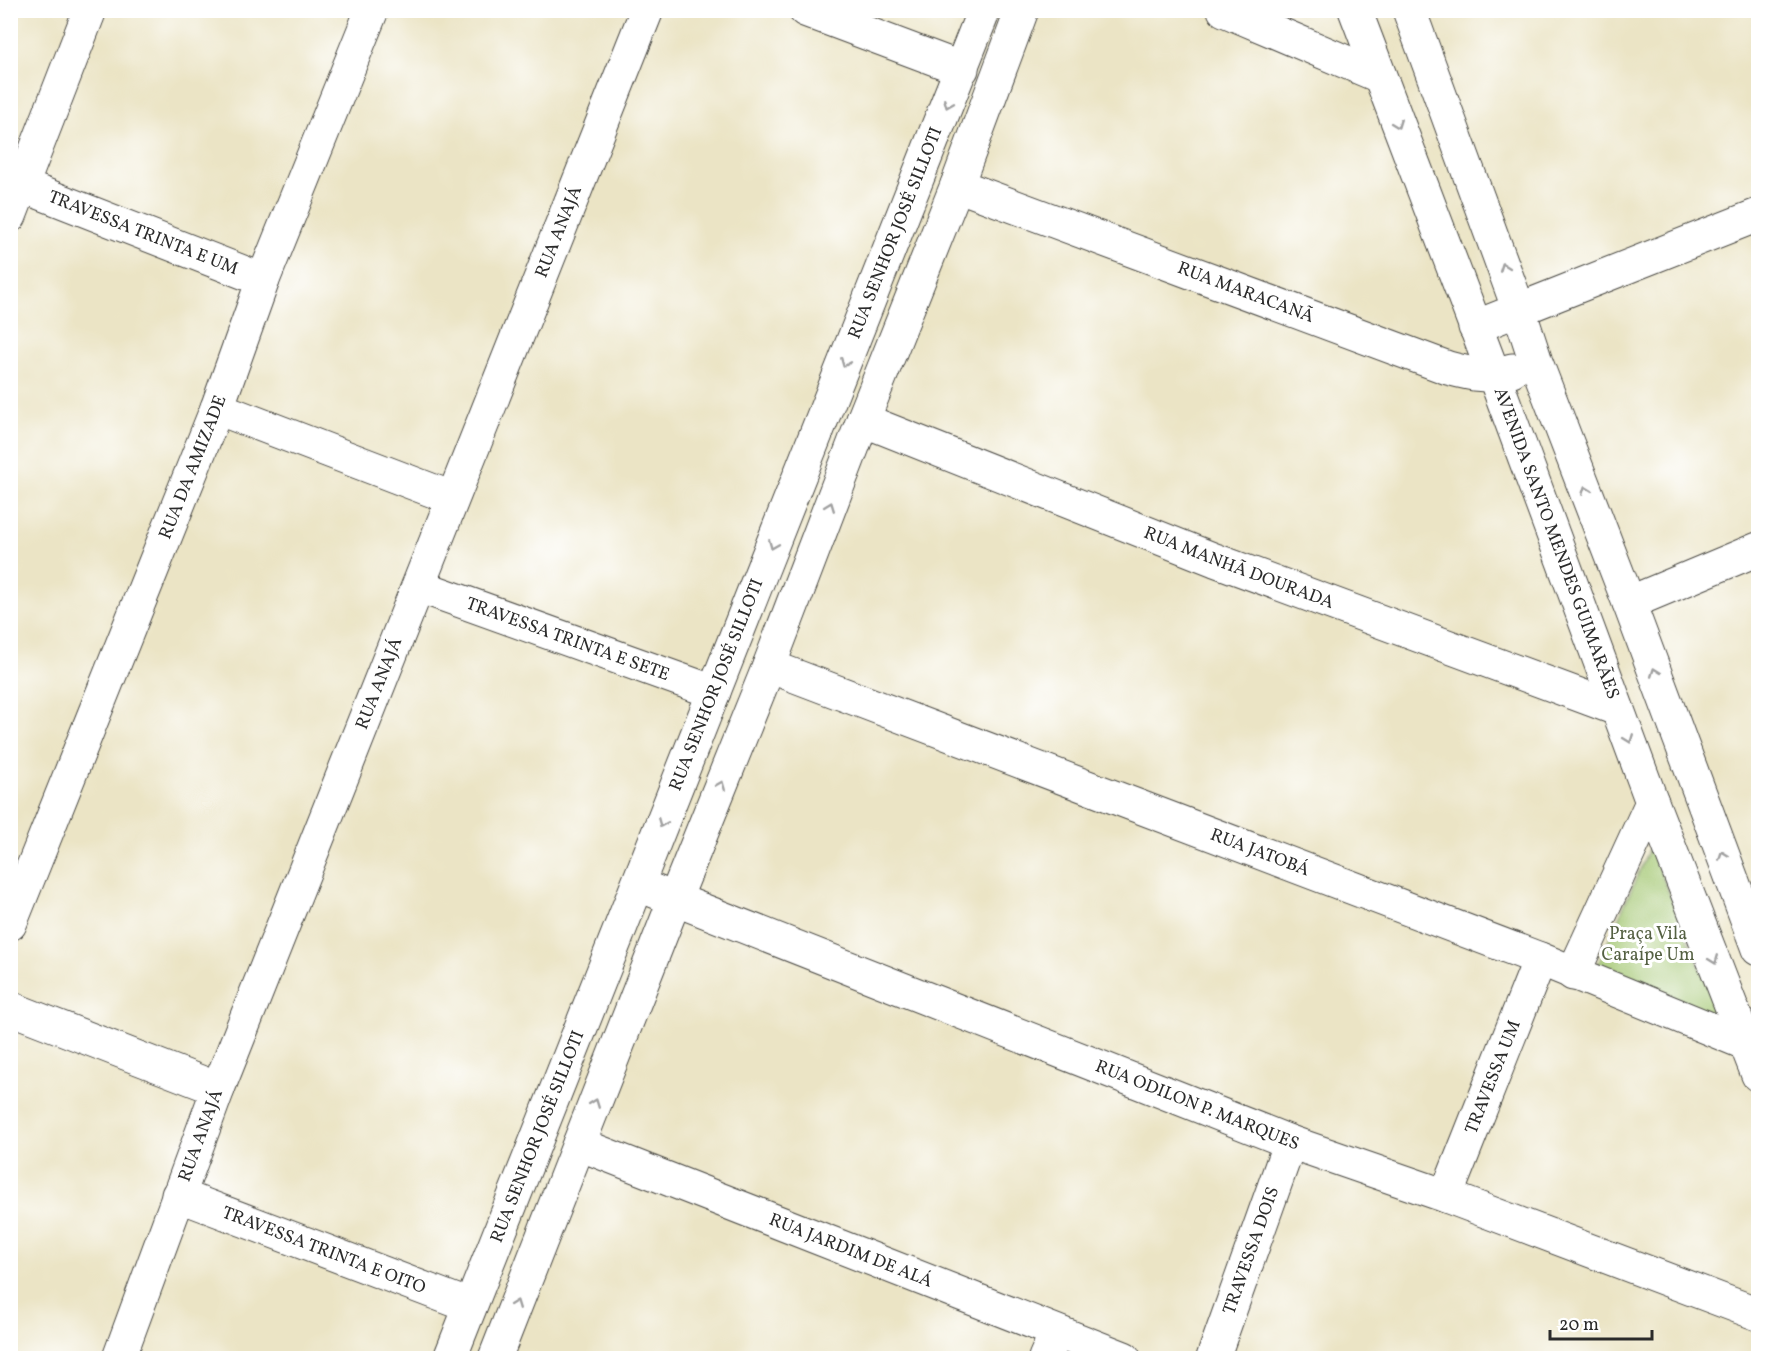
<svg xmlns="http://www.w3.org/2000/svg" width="1769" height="1369" font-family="Vollkorn,serif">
	<rect width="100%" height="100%" fill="#fff"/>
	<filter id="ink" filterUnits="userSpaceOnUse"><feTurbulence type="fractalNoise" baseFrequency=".0167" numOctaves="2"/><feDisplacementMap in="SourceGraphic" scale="12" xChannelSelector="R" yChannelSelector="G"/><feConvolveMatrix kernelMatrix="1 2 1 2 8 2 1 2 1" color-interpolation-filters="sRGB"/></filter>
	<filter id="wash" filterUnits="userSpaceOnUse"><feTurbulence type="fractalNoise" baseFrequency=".008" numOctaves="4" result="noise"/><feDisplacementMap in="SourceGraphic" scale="24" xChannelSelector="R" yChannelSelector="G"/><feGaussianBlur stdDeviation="1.35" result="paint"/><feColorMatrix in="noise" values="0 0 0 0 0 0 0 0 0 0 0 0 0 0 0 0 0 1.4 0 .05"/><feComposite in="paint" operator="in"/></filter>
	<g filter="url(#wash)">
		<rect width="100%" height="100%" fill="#ebe4c5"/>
		<path fill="#a2c670" stroke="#66784e" stroke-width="1.5" d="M1650,847L1707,984L1719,1017L1598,964Z"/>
	</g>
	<g filter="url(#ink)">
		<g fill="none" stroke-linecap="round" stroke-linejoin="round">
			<defs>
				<g id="minor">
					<path d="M805,10L962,69"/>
					<path d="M1224,10L1379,76"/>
					<path id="s1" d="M1355,10L1494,375L1652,802L1758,1075"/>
					<path d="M1409,10L1519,310L1536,362L1629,603L1758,949"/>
					<path id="s2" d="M957,185L1448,368C1474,375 1486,378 1512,370"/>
					<path id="s3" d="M23,186L263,280"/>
					<path d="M10,216L90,10"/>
					<path d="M1475,327L1758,215"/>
					<path d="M217,408L452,498"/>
					<path id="s4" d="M863,420L1215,560L1617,709"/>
					<path id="s5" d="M419,586L714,692"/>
					<path d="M1629,603L1758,549"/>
					<path id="s6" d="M769,666L1540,959L1747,1044"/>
					<path id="s7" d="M654,891L1290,1142L1446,1196L1758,1314"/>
					<path id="s8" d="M10,924L217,408L263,280L372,10"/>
					<path d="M1573,974L1652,802"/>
					<path d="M10,1008L218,1089"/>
					<path id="s9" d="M579,1144L1124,1358"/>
					<path id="s10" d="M178,1195L470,1306"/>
					<path id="s11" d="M1446,1196L1540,959"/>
					<path id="s12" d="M119,1358L218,1089L647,10"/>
					<path id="s13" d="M450,1358L984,10"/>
					<path d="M495,1358L675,899L769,666L863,420L957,185L1022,10"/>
					<path d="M1045,1358L1056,1333"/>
					<path id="s14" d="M1213,1358L1290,1142"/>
				</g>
			</defs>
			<use href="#minor" stroke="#484742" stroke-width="35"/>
			<use href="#minor" stroke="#fff" stroke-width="33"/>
		</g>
		<defs><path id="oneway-chevron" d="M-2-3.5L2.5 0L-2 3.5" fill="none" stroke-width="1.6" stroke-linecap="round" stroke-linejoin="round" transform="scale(1.5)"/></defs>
		<g stroke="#a0a0a0">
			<use href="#oneway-chevron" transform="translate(948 104) rotate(112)"/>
			<use href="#oneway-chevron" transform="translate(1397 124) rotate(69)"/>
			<use href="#oneway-chevron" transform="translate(1504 267) rotate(-110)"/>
			<use href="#oneway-chevron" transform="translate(845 363) rotate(112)"/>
			<use href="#oneway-chevron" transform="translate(1586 490) rotate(-111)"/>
			<use href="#oneway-chevron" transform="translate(830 506) rotate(-69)"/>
			<use href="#oneway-chevron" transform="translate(773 545) rotate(112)"/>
			<use href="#oneway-chevron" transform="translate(1655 672) rotate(-110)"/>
			<use href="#oneway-chevron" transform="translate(1629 739) rotate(69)"/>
			<use href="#oneway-chevron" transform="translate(721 785) rotate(-68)"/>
			<use href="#oneway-chevron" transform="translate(662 823) rotate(112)"/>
			<use href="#oneway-chevron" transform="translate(1723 855) rotate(-110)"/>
			<use href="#oneway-chevron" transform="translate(1714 960) rotate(69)"/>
			<use href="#oneway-chevron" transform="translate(595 1103) rotate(-69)"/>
			<use href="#oneway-chevron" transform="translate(516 1304) rotate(-69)"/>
		</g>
	</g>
	<g text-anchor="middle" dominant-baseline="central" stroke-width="6" stroke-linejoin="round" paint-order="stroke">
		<g font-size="18" fill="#2b2b2b" stroke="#fff">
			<text stroke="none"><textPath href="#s12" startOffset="1209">RUA ANAJÁ</textPath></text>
			<text stroke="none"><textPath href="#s3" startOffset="129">TRAVESSA TRINTA E UM</textPath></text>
			<text stroke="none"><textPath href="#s13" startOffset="1210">RUA SENHOR JOSÉ SILLOTI</textPath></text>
			<text stroke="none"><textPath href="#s2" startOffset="308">RUA MARACANÃ</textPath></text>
			<text stroke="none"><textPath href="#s8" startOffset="492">RUA DA AMIZADE</textPath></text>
			<text stroke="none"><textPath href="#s1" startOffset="570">AVENIDA SANTO MENDES GUIMARÃES</textPath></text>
			<text stroke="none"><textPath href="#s4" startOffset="404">RUA MANHÃ DOURADA</textPath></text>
			<text stroke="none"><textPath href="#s5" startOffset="158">TRAVESSA TRINTA E SETE</textPath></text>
			<text stroke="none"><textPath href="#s12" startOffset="723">RUA ANAJÁ</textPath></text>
			<text stroke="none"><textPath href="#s13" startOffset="724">RUA SENHOR JOSÉ SILLOTI</textPath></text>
			<text stroke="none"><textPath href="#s6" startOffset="525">RUA JATOBÁ</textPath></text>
			<text stroke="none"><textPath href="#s11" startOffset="128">TRAVESSA UM</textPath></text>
			<text stroke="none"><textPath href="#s7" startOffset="584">RUA ODILON P. MARQUES</textPath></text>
			<text stroke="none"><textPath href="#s12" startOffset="237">RUA ANAJÁ</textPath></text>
			<text stroke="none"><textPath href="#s13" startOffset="238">RUA SENHOR JOSÉ SILLOTI</textPath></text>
			<text stroke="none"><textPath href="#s10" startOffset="156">TRAVESSA TRINTA E OITO</textPath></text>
			<text stroke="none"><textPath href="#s14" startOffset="114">TRAVESSA DOIS</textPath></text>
			<text stroke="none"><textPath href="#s9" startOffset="292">RUA JARDIM DE ALÁ</textPath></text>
		</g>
		<g font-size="18" fill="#556143" stroke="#fff">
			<text x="1648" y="934">Praça Vila<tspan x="1648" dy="21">Caraípe Um</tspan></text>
		</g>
	</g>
	<rect width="1769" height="1369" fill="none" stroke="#fff" stroke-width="36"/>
	<path d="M1550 1330v9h102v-9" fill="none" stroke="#2b2b2b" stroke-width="3"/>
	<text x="1559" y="1330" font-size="18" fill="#2b2b2b" stroke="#ffffff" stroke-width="4.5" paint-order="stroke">20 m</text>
</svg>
